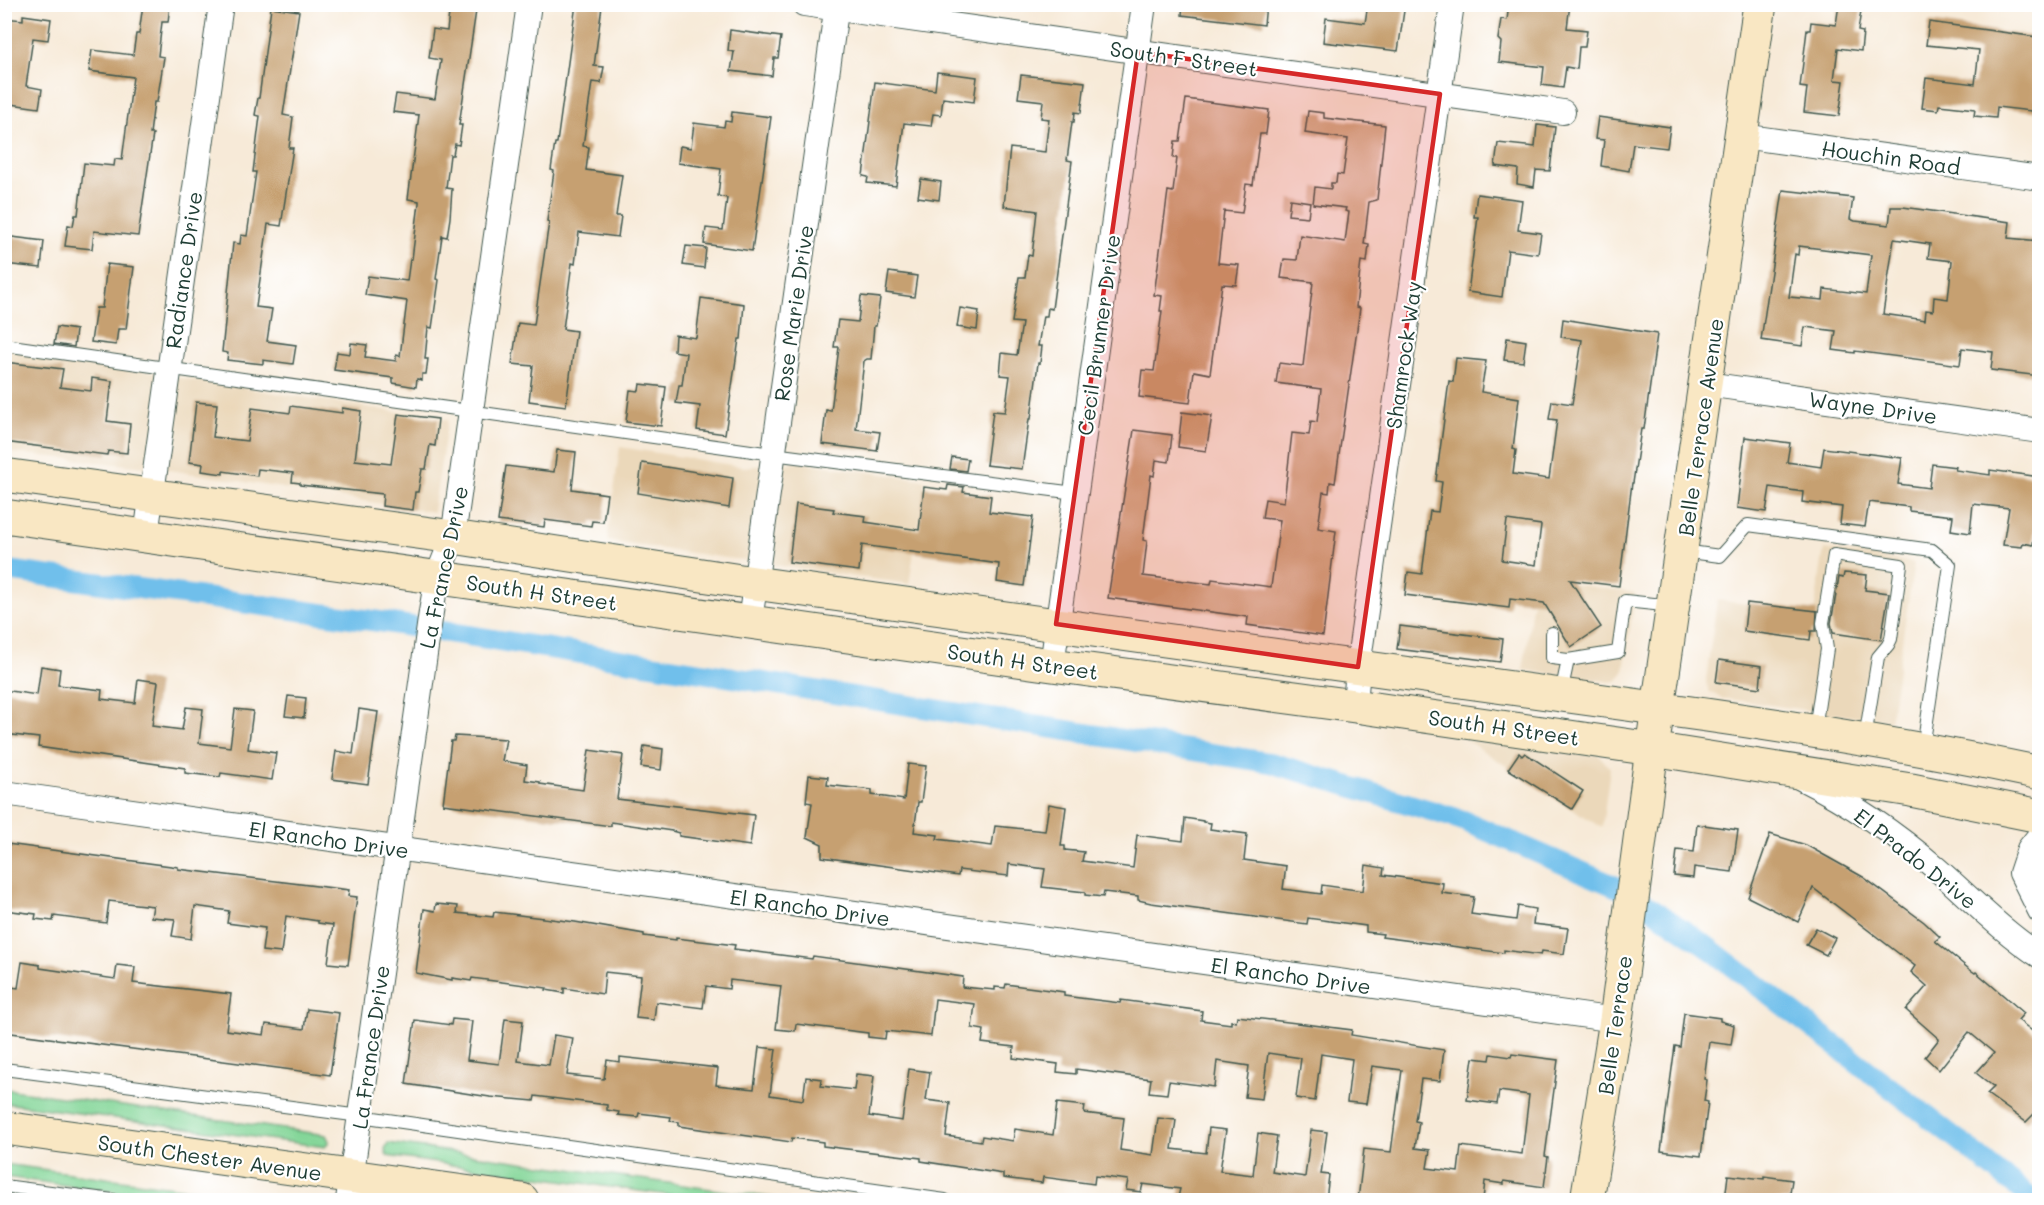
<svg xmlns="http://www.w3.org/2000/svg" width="2044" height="1205" font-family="Mali,sans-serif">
	<rect width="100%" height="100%" fill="#fff"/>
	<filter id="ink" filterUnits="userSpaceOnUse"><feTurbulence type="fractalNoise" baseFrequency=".0167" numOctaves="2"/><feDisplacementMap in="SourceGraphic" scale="12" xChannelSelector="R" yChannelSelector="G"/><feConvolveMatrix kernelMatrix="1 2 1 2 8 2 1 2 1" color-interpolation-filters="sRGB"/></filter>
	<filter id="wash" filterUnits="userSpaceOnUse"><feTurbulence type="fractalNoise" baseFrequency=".008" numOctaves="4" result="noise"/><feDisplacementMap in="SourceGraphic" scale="24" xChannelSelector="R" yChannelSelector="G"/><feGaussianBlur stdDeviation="1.35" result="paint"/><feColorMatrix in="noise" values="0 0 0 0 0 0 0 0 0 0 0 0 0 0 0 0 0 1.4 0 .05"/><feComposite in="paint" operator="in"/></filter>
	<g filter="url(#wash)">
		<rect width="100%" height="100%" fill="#f7ead8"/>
		<g fill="#ebd8ba">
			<path d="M5,340L174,377L448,420L433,512L164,469L5,452Z"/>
			<path d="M620,447L744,467L799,462L925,480L909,584L607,541Z"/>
			<path d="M1824,549L1914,563L1890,722L1721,698L1710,692L1707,686L1706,680L1717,600L1814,613Z"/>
			<path d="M1536,579L1635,593L1624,671L1621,677L1616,681L1610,682L1523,670Z"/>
			<path d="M1466,740L1598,754L1610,768L1602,828Z"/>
		</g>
		<g fill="#83d698" stroke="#518a66" stroke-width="1.5">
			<path d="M5,1089L326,1135L329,1141L325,1147L5,1103Z"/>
			<path d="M388,1143L788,1200H704L387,1156L385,1149Z"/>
			<path d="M4,1164L268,1200H174L5,1177Z"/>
		</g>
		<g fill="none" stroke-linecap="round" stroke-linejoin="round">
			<path stroke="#70bfeb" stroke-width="21" d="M4,570L383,622L1272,763L1462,820L1626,891L1705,945L1958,1140L2033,1200"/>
		</g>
		<g id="blocks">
			<g fill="#c6a071" fill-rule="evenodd">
				<path d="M143,4H170L168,22H162L158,56L164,57L157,102H154L150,134H153L138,236L94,231L92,249L65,246L68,225L73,226L75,215H78L84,163L114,166L115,159L122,160L133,77L89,71L92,50L133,55L136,34H139Z"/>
				<path d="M450,4H477L459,125H462L459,145L455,144L453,155H450L446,188L452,189L450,218L447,237L442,236L436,279L439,280L432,328L428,327L425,359H428L426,374H422V380L417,379L416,387L393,383V378L334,370L337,352L350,354L351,343L367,345L365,357L396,361V355L400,356L407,301L365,295L368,276L407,281L410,259H412L419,203V201L408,199L419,115L393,112L396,94L435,99L441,60L429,58L433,29L447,31Z"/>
				<path d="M576,4L602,6L594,66L604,67L601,83L592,82L583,146L589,147L586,170L622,175L616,216H621L618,237L579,232L575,264L572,263L563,329L576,331L566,406L529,401L533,366L512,364L518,323L534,325L549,222L547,221L554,171L551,170L555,143H557Z"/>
				<path d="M1183,4H1266L1264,25L1182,15Z"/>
				<path d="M1368,4H1405L1398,51L1323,42L1326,18L1365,23Z"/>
				<path d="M1509,4H1570L1567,28L1587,30L1585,47H1579L1577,69L1566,67L1563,88L1542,85L1544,67L1499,62L1501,42L1498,39L1501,19L1507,20Z"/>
				<path d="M1839,4H1862L1858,31L1863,32L1861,51L1838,48L1834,80L1844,81L1839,116L1804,112L1807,88L1800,87L1807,30H1810L1811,22L1836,25Z"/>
				<path d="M271,7L299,11L283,115L293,117L289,148H293L281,226L268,224L256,307L272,309L267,341L296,345L293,364L263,360V364L227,360L228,353L222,352L233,243L240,244L241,235L247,236L256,172H253L260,116L255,115L258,98H259Z"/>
				<path d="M23,15L51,19L48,40L33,38L26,86L42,89L39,108L4,103V18L23,20Z"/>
				<path d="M1929,22L2037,37L2033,71L2040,72V112L1997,107L1996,118L1974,116L1975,109L1939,105L1938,110L1922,108L1926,78L1975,84L1979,50L1926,45Z"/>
				<path d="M730,30L781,37L778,58H774L772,76L731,71L734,52L728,51Z"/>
				<path d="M937,72L977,77L974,102L943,98L941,115L933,114L931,126L904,123L896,186L867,183L868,177L863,176L875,82L935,90Z"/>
				<path d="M1021,75L1085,82L1081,113L1075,112L1074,122H1072L1067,160L1072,161L1052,309L1048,308L1047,316H1043L1038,346H1042L1040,363H1038L1031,419H1029L1022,469L986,465L993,411L1005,412L1010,376L1000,375L1002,353L1017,355L1022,323L1012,322L1019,277H1025L1028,255L1032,256L1037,211L1004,206L1010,148L1045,152L1049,119L1041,118L1043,101L1018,98Z"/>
				<path d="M1186,99L1269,110L1266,134H1260L1253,185L1246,184L1242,213L1224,211L1218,263L1239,265L1236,285L1222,284L1210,374L1194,371L1190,403L1139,397L1142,370L1154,371L1162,311H1160L1162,296L1154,295L1168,191L1173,192L1177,158H1173L1175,141H1180Z"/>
				<path d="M1308,111L1324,113V118L1385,125L1377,200L1369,202L1364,244L1369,245L1367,262L1361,261L1356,307L1360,308L1335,483L1330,482L1329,493L1323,492L1318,528L1336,531L1323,636L1247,625L1248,617L1108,598L1134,430L1172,435L1169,462L1156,460L1154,476L1151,475L1143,540L1147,541L1143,576L1211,584L1212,579L1271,587L1280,520L1262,518L1265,499L1284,502L1292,433L1309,435L1311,421L1317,422L1321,389L1276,383L1279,363L1303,366L1313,282L1281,278L1284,259L1297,260L1300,235L1345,242L1349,212L1345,211L1346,208L1313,204L1315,187L1331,189V183H1336L1337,174L1343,175L1348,139L1305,133Z"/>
				<path d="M732,112L771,117L752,251L704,244L706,228L723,230L727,198L718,196L721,169L678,163L680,146L691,148L694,123L724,127L725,121L731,122Z"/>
				<path d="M1598,117L1670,127L1667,148L1633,144L1629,171L1601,166L1604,140L1595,139Z"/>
				<path d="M1537,125L1555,127L1550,171L1536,170L1534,187L1517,184L1518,169L1495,166L1498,143L1535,147Z"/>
				<path d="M921,179L941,182L939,200L918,197Z"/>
				<path d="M1783,190L1853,198L1850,219L1855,221L1889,225L1891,207H1903L2010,222L2008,238L2040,241V376L1991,370L1993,352L1962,348L1960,365L1855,351V353L1833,350L1836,331L1805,327L1802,346L1761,340ZM1894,239L1930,244L1928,258L1952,261L1948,299L1934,297L1933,311L1926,310L1925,320L1883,314ZM1799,246L1871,255L1866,294L1824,289L1823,300L1789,297L1795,254L1798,255Z"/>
				<path d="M1477,194L1522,200L1518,230L1541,233L1538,254L1508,250L1502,297L1468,292L1478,217H1474Z"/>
				<path d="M1290,199L1310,202L1308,217L1288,215Z"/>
				<path d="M4,236L44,241L41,268L4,264Z"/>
				<path d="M686,246L706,248L704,268L683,265Z"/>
				<path d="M107,264L134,267L126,329H118L116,345L91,342L96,308H102Z"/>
				<path d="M889,272L917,276L914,297L886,293Z"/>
				<path d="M861,296L880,298L876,326H874L871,359H867L864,361L856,429L880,432L877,451L822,444L826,410L831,411L839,347H834L838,320L858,322Z"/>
				<path d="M701,298L744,304L741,339H739L725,434L697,430L700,406L676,403L679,385H682L686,353L674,351L675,335L696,338Z"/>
				<path d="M960,308L979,311L977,330L957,327Z"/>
				<path d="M1563,319L1657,334L1644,429H1641L1633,483H1632L1619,586L1570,580L1601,627L1571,647L1544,603L1510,599L1509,608L1405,595L1408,572L1422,574L1430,511L1438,512L1442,482L1436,481L1449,381L1453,382L1456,358L1486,361L1481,392L1519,398L1513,449L1516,450L1513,474L1549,479L1557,420L1549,419L1552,401L1572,404L1582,340L1561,337ZM1507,520L1541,525L1536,565L1502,560Z"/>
				<path d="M57,327L76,330L74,347L54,344Z"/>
				<path d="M1507,338L1526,341L1523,362L1504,360Z"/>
				<path d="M4,362L63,369L60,387L91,391L92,378L112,381L107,421L130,424L127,453L108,451L107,455L4,442Z"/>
				<path d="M640,384L666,387L661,426L626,422L630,390L639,391Z"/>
				<path d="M196,402L217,404L213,437L247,441L252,408L290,413L291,406L342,413V408L361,411L355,460L391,464L398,414L438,419L435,446L430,445L426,469H422L418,492H415L413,510L382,506L383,494L300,485V483L292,482L293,473L258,469L257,476L223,471V474L202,471L203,464L189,462Z"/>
				<path d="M1182,412L1212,416L1206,451L1178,447Z"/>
				<path d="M1745,437L1790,443L1787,462L1821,467L1824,448L1902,458L1898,484L1929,488L1932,464L1956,467L1955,470L1990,475V470L2040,477V511H2037L2033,545L2023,543L2022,547L2003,545L2009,508L1973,504L1970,533L1951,530L1953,516L1909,511V507L1869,502L1865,527L1840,524L1842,507L1802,502L1803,492L1770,487L1766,512L1737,508Z"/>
				<path d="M557,450L576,452L572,489L607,494L603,522L592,521L591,526L545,520L544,527L498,521L506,466L554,472Z"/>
				<path d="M952,457L968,459L966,471L950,469Z"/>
				<path d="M642,463L733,478L729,508L638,493Z"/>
				<path d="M948,485L964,487L963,492L991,496L989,512L1033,517L1024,586L997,582L999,564L862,545L859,571L789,562L796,504L834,509L833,512L866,516L865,522L919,530L924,487L947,490Z"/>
				<path d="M1844,573L1867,575L1865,590L1889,593L1881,640L1833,633L1831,623L1839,577L1843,578Z"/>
				<path d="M1747,603L1817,611L1816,631H1811L1810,640L1744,631Z"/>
				<path d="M1400,626L1503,639L1500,662L1397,649Z"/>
				<path d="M1719,660L1762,666L1760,688L1716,682Z"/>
				<path d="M41,666L60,669L58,685L102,690L101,699L135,703L138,679L158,682L152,726L182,730L186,707L203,709L199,743L230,747L235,709L253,711L248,749L276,753L272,780L221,773L220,777L185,773V768L38,747L39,738L4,734V690L37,695Z"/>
				<path d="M288,696L306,698L304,718L285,716Z"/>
				<path d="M359,709L378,712L368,784L332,779L336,751L353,754Z"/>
				<path d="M455,736L506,739L502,761L527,765L525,780L540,782V784L583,790L589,750L623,755L617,799L754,815L750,846L679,836V833L672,831L611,822V826L443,804L451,741H454Z"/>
				<path d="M644,746L663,749L661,770L641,767Z"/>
				<path d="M1519,753L1522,756L1525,753L1583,791L1572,809L1508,769Z"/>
				<path d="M908,764L926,766L921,802H918L914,832L938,835L937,839L992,846L995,826L1045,831L1049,804L1066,807L1061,846H1065V850L1084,852L1082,861L1133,868L1137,835L1183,841L1185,818L1203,821V822L1211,823L1210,829L1247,834L1244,860L1286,866L1283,889L1321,894L1322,885L1363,891L1366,865L1384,868L1383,875L1443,883L1442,893L1474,897L1471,914L1516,920L1518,906L1535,909L1533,924L1568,928L1564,954L1542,951L1541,955L1504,950V953L1382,937L1383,934L1366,932V926L1308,918L1307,924L1151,903L1138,900V896L1104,892L1103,897L1085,895V892L1042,887L1045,869L1009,864L1008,876L959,870L958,876L822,857V844L807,837L812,803L806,802L809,775L828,777L827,785L872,790V795L904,800Z"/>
				<path d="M1697,824L1738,830L1732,872L1694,867L1693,878L1674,876L1677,850L1694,852Z"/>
				<path d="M1770,834L1806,845L1863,877L1924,922L1940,937L1935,941L1969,969L1975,973L1976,972L2024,1013L2018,1020L2040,1037V1108L2026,1122L1987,1094L1994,1087L1976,1073L1994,1053L1969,1032L1939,1070L1925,1057L1939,1039L1906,1010L1927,986L1911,972L1915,966L1902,956L1813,888L1798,922L1748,897Z"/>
				<path d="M7,844L178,867V869L349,890L348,896L357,897L348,965L328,963L333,925L318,923V921L286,916L281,953L262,951L265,928L227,923L229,911L195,906L191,939L172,936L175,919L151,917L153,906L109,901L106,923L54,916L53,921L35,919L36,914L4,910V863Z"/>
				<path d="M436,904L458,906L457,913L493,917L494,912L575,922L644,934V936L676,940V938L735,945L734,949L812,959L813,956L963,977L962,987L995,990V987L1005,988L1006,984L1064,992V996L1120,1003L1121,1000L1202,1011L1201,1020L1231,1024V1021L1236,1022L1237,1016L1313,1025L1352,1030L1351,1035L1444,1050L1440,1081L1421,1079L1415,1121L1419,1122L1415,1148L1430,1150L1427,1168L1458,1172L1461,1146L1522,1154L1529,1095L1499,1091L1497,1104L1467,1100L1473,1058L1490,1060L1491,1054L1511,1057L1512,1054L1558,1060L1545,1156L1548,1157L1544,1187L1504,1181V1184L1485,1181L1483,1200H1358L1364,1149L1391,1152L1402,1070L1372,1066L1366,1104L1347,1102L1352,1059L1321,1054L1315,1101L1296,1098L1301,1058L1268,1053L1262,1099L1245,1097L1249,1066L1217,1061L1214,1087L1169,1081L1167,1094L1149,1092L1151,1079L1076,1069V1074L1057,1072L1058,1064L1013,1058L1014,1047L982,1043L984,1030L972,1028L975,1004L935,999L931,1036L886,1031L885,1039L868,1037V1033L796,1024L795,1031L776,1029L781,986L730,980L729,989L706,986L703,1008L656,1002L654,1020L636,1018L641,976L605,972L603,994L564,988V993L546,990L547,988L472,978L471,981L452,978V980L416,973L424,909L435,911Z"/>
				<path d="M1816,928L1835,938L1826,955L1806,945Z"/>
				<path d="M22,962L40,965V968L115,979L117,965L135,967L133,983L231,994L226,1030L264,1035L266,1024L304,1029L307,1009L339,1013L330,1075L4,1032V986L18,988Z"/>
				<path d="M1684,1013L1720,1018V1021L1734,1025L1731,1045L1709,1042L1704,1079L1707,1080L1704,1101L1708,1102L1701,1156L1661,1151L1675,1046L1680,1047Z"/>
				<path d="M452,1019L472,1021L467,1060L499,1064L505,1019L523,1021L518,1061L549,1065L554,1035L573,1038L567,1075L604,1079L607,1060L620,1062V1057L718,1068L716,1085L754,1089L759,1047L776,1049L770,1095L803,1100L806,1077L822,1079L821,1086L854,1090L856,1074L874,1076L869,1116L902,1121L909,1069L930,1072L926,1100L950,1103L946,1136L981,1141L982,1136L1013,1141L1015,1129L1053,1135L1057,1103L1085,1106L1084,1113L1124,1118L1120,1150L1153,1155L1158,1118L1176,1120L1172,1149L1206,1153L1209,1128L1226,1130L1220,1171L1253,1175L1258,1133L1277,1136L1272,1172L1305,1177L1311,1130L1327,1132L1321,1174L1329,1175L1326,1200H1265L1243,1197V1200H1206L1178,1197L1180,1189L1143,1184L1141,1192L1126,1190L1128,1180L1095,1176L1094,1184L1043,1177L1042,1183L1003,1178V1174L921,1161V1158L823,1146V1142L792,1138L791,1142L679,1126V1122L670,1121L671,1117L639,1113L638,1117L618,1115L619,1112L607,1110V1105L535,1096L534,1101L490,1097L406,1084L415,1020L451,1025Z"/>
				<path d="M1728,1175L1764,1179V1176L1792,1180L1789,1200H1725Z"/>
			</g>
		</g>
	</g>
	<g filter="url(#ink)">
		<use href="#blocks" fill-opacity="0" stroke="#3f574d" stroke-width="1.5"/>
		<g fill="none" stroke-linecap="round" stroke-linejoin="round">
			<defs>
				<g id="lane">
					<path d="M4,345L773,454L1075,493"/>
					<path d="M1683,551L1720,556L1748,525L1932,550L1950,565L1923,748"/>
					<path d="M1552,633V658L1568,660"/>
					<path d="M1561,693L1568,660L1618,652L1625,601L1673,606"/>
					<path d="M1815,729L1827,649L1823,623L1834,555L1901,565L1891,639L1888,645L1878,657L1865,738"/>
					<path d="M4,1069L360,1116L945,1200"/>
					<path d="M4,1186L113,1200"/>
				</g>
				<g id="street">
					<path d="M804,4L1563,112"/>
					<path d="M1742,136L2040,178"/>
					<path d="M1706,384L2040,431"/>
					<path d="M146,535L221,4"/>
					<path d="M750,621L837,4"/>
					<path d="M1052,665L1144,4"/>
					<path d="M1355,706L1358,667L1452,4"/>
					<path d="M1801,778C1851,803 1896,834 1938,870C1971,899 2003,932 2040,956"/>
					<path d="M4,793L1616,1020"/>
					<path d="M2040,835L2029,849L2021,873L2040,911"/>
					<path d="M348,1200L431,612L437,577L453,537L529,4"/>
				</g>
				<g id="secondary">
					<path d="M4,475L453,537L754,583L1706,715C1818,731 1929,749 2040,773"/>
					<path d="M4,516L1052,665L1355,706L1652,749L1911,790L2040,816"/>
					<path d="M4,1128L522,1200"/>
					<path d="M1587,1200L1616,1020L1652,749L1760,4"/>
				</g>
			</defs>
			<use href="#lane" stroke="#3f574d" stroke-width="14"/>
			<use href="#street" stroke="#3f574d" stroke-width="26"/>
			<use href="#secondary" stroke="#3f574d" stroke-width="35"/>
			<use href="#lane" stroke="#fff" stroke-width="12"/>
			<use href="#street" stroke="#fff" stroke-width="24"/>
			<use href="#secondary" stroke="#f9e7c3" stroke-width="33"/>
		</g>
	</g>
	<path fill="#d62828" fill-opacity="0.2" stroke="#d62828" stroke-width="4.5" stroke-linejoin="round" d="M1138,52L1440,94L1358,667L1056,624Z"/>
	<g text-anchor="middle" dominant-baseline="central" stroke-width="4.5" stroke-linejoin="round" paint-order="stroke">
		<g font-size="21" fill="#1f3d34" stroke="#fff">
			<text transform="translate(1184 58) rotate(8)">South F Street</text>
			<text transform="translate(1891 157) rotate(8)">Houchin Road</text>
			<text transform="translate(183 270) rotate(-82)">Radiance Drive</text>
			<text transform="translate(793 313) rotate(-82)">Rose Marie Drive</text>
			<text transform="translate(1098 335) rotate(-82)">Cecil Brunner Drive</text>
			<text transform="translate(1403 355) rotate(-82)">Shamrock Way</text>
			<text transform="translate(1873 407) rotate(8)">Wayne Drive</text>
			<text transform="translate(1700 427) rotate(-82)">Belle Terrace Avenue</text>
			<text transform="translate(443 567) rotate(-78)">La France Drive</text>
			<text transform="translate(542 592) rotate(8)">South H Street</text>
			<text transform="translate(1023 661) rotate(8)">South H Street</text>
			<text transform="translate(1504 727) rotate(8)">South H Street</text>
			<text transform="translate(329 839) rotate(8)">El Rancho Drive</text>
			<text transform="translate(1916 858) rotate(38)">El Prado Drive</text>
			<text transform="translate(810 907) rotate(8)">El Rancho Drive</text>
			<text transform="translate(1291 975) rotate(8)">El Rancho Drive</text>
			<text transform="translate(1614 1025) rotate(-82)">Belle Terrace</text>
			<text transform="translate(370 1047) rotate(-82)">La France Drive</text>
			<text transform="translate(210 1157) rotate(8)">South Chester Avenue</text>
		</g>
	</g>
	<rect width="2044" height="1205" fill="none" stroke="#fff" stroke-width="24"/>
</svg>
